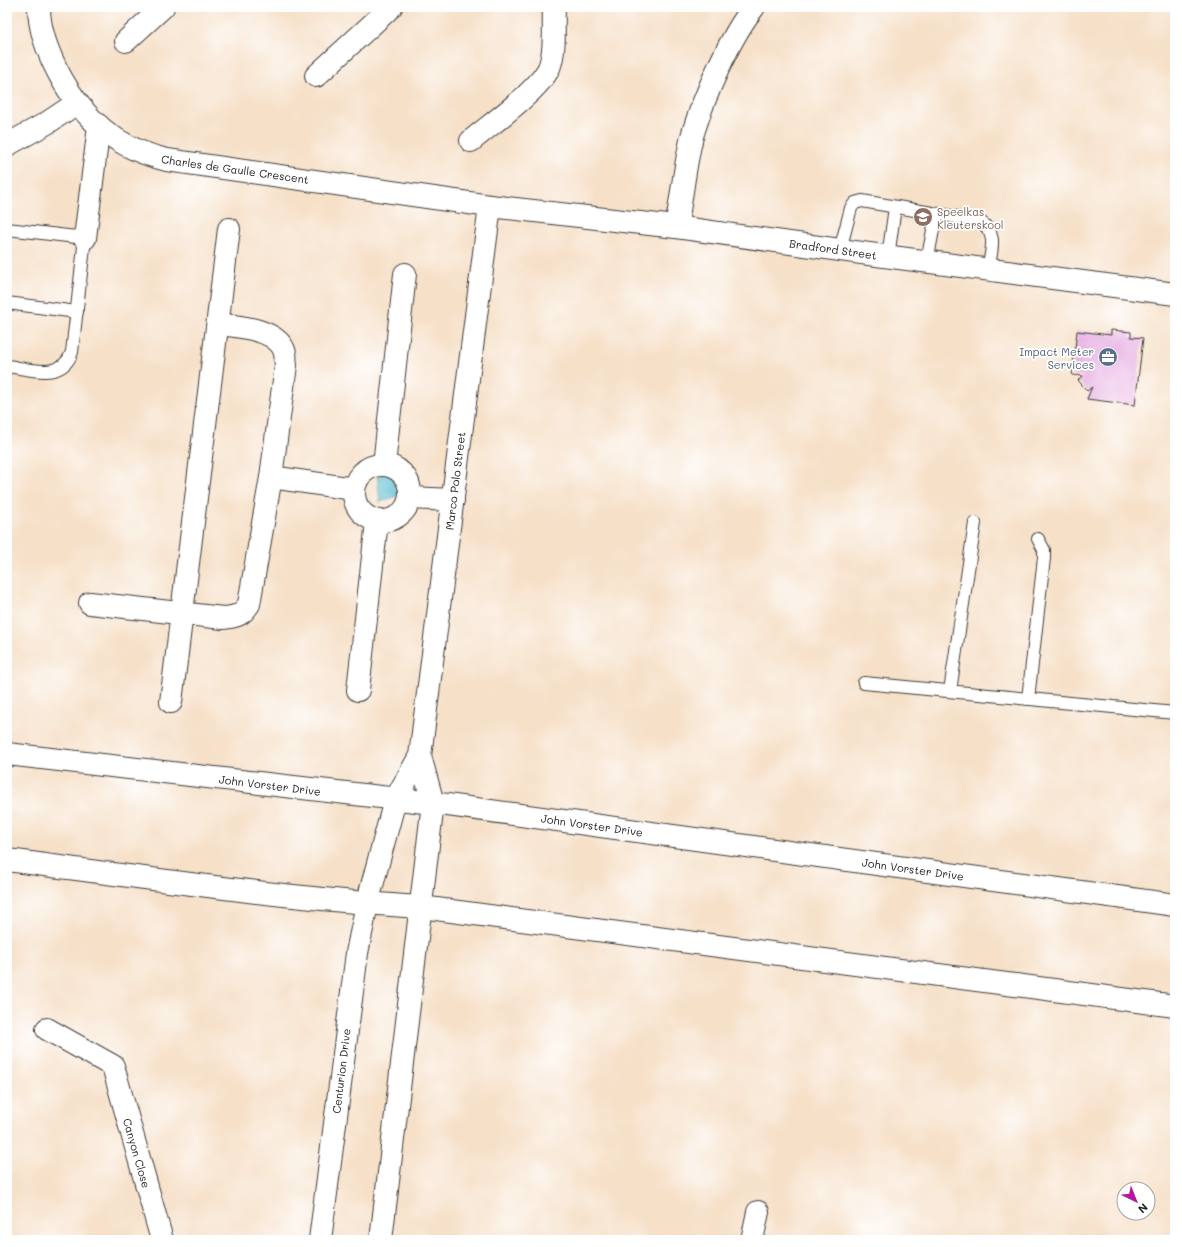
<svg xmlns="http://www.w3.org/2000/svg" width="1182" height="1247" font-family="Mali,sans-serif">
	<rect width="100%" height="100%" fill="#fff"/>
	<filter id="ink" filterUnits="userSpaceOnUse"><feTurbulence type="fractalNoise" baseFrequency=".025" numOctaves="2"/><feDisplacementMap in="SourceGraphic" scale="8" xChannelSelector="R" yChannelSelector="G"/><feConvolveMatrix kernelMatrix="1 2 1 2 8 2 1 2 1" color-interpolation-filters="sRGB"/></filter>
	<filter id="wash" filterUnits="userSpaceOnUse"><feTurbulence type="fractalNoise" baseFrequency=".012" numOctaves="4" result="noise"/><feDisplacementMap in="SourceGraphic" scale="16" xChannelSelector="R" yChannelSelector="G"/><feGaussianBlur stdDeviation="0.9" result="paint"/><feColorMatrix in="noise" values="0 0 0 0 0 0 0 0 0 0 0 0 0 0 0 0 0 1.4 0 .05"/><feComposite in="paint" operator="in"/></filter>
	<g filter="url(#wash)">
		<rect width="100%" height="100%" fill="#f6e0c8"/>
		<path fill="#51bacf" stroke="#366b76" d="M393,472L401,478L405,489L401,495L380,502L377,476Z"/>
		<g id="blocks">
			<path fill="#e5a7e0" d="M1111,330L1131,332V337L1143,338L1135,405L1087,399L1092,387L1087,391L1078,380L1083,376L1072,375L1077,331L1111,335Z"/>
		</g>
	</g>
	<g filter="url(#ink)">
		<use href="#blocks" fill-opacity="0" stroke="#3d3936" stroke-width="1"/>
		<g fill="none" stroke-linecap="round" stroke-linejoin="round">
			<defs>
				<g id="service">
					<path d="M7,229L85,238L72,352C62,381 31,369 7,366"/>
					<path d="M840,250L851,208L855,203L862,201L979,221C999,233 991,251 988,270"/>
					<path d="M888,257L895,207"/>
					<path d="M927,262L936,214"/>
					<path d="M7,303L77,312"/>
					<path d="M864,683L1175,713"/>
					<path d="M950,691L975,523"/>
					<path d="M1028,699L1044,558V550L1038,539"/>
				</g>
				<g id="minor">
					<path d="M39,7C39,31 48,53 59,74C84,120 116,148 167,160L490,206L676,227L869,254L1175,294"/>
					<path d="M126,41L163,7"/>
					<path d="M316,76L391,7"/>
					<path d="M471,141C492,123 538,91 549,68C556,50 553,26 554,7"/>
					<path d="M7,145L47,123L77,103"/>
					<path d="M676,227C682,198 685,161 693,133C704,97 730,36 754,7"/>
					<path d="M85,238L99,126"/>
					<circle cx="382" cy="493" r="28"/>
					<path d="M384,465L405,274"/>
					<path d="M271,477L354,489"/>
					<path d="M410,498L453,500"/>
					<path d="M90,603L223,618C236,617 242,615 249,604L271,477L286,365C285,361 286,357 285,353C279,329 237,326 218,324"/>
					<path d="M358,690L377,521"/>
					<path d="M171,702L229,229"/>
					<path d="M47,1029L113,1066L162,1240"/>
					<path d="M320,1240L357,953L367,904L395,800L420,756L490,206"/>
					<path d="M381,1240L433,803L420,756"/>
					<path d="M752,1240L758,1212"/>
				</g>
				<g id="secondary">
					<path d="M7,754L433,803L1175,905"/>
					<path d="M7,860C145,878 282,898 421,907L1175,1006"/>
				</g>
			</defs>
			<use href="#service" stroke="#3d3936" stroke-width="14"/>
			<use href="#minor" stroke="#3d3936" stroke-width="24"/>
			<use href="#secondary" stroke="#3d3936" stroke-width="24"/>
			<use href="#service" stroke="#fff" stroke-width="12"/>
			<use href="#minor" stroke="#fff" stroke-width="22"/>
			<use href="#secondary" stroke="#fff" stroke-width="22"/>
		</g>
	</g>
	<defs>
		<symbol id="school-disc" viewBox="-11 -11 22 22"><circle r="9.5" fill="#8d6e63" stroke="#fff"/><path d="M0-5L7-2L0 1L-7-2ZM-4 1L0 2.5L4 1V4Q0 6-4 4Z" fill="#fff"/></symbol>
		<symbol id="office-disc" viewBox="-11 -11 22 22"><circle r="9.5" fill="#5c6f8a" stroke="#fff"/><path d="M-6-3h4V-5.5h4V-3h4V5H-6ZM-1-4.5V-3h2v-1.5ZM-6 0V1H6V0Z" fill="#fff"/></symbol>
	</defs>
	<g fill-rule="evenodd">
		<use href="#school-disc" x="912" y="206" width="22" height="22"/>
		<use href="#office-disc" x="1097" y="346" width="22" height="22"/>
	</g>
	<g text-anchor="middle" dominant-baseline="central" stroke-width="3.5" stroke-linejoin="round" paint-order="stroke">
		<g font-size="11" fill="#1c1c1c" stroke="#fff">
			<text transform="translate(235 169) rotate(8)">Charles de Gaulle Crescent</text>
			<text transform="translate(833 249) rotate(8)">Bradford Street</text>
			<text transform="translate(455 481) rotate(-83)">Marco Polo Street</text>
			<text transform="translate(270 785) rotate(7)">John Vorster Drive</text>
			<text transform="translate(592 825) rotate(8)">John Vorster Drive</text>
			<text transform="translate(913 869) rotate(8)">John Vorster Drive</text>
			<text transform="translate(341 1071) rotate(-83)">Centurion Drive</text>
			<text transform="translate(137 1153) rotate(74)">Canyon Close</text>
		</g>
		<g font-size="11" fill="#785e54" stroke="#fff" text-anchor="start">
			<text x="937" y="211">Speelkas<tspan x="937" dy="13">Kleuterskool</tspan></text>
		</g>
		<g font-size="11" fill="#4e5e75" stroke="#fff" text-anchor="end">
			<text x="1094" y="351">Impact Meter<tspan x="1094" dy="13">Services</tspan></text>
		</g>
	</g>
	<rect width="1182" height="1247" fill="none" stroke="#fff" stroke-width="24"/>
	<g transform="translate(1136 1201) rotate(137)"><circle r="19" fill="#ffffff" stroke="#a4a4a4"/>
	<path d="M0-3L7 15L0 10L-7 15Z" fill="#b5179e"/>
	<text y="-6" font-size="11" font-weight="bold" text-anchor="middle" fill="#1c1c1c">N</text>
	</g>
</svg>
